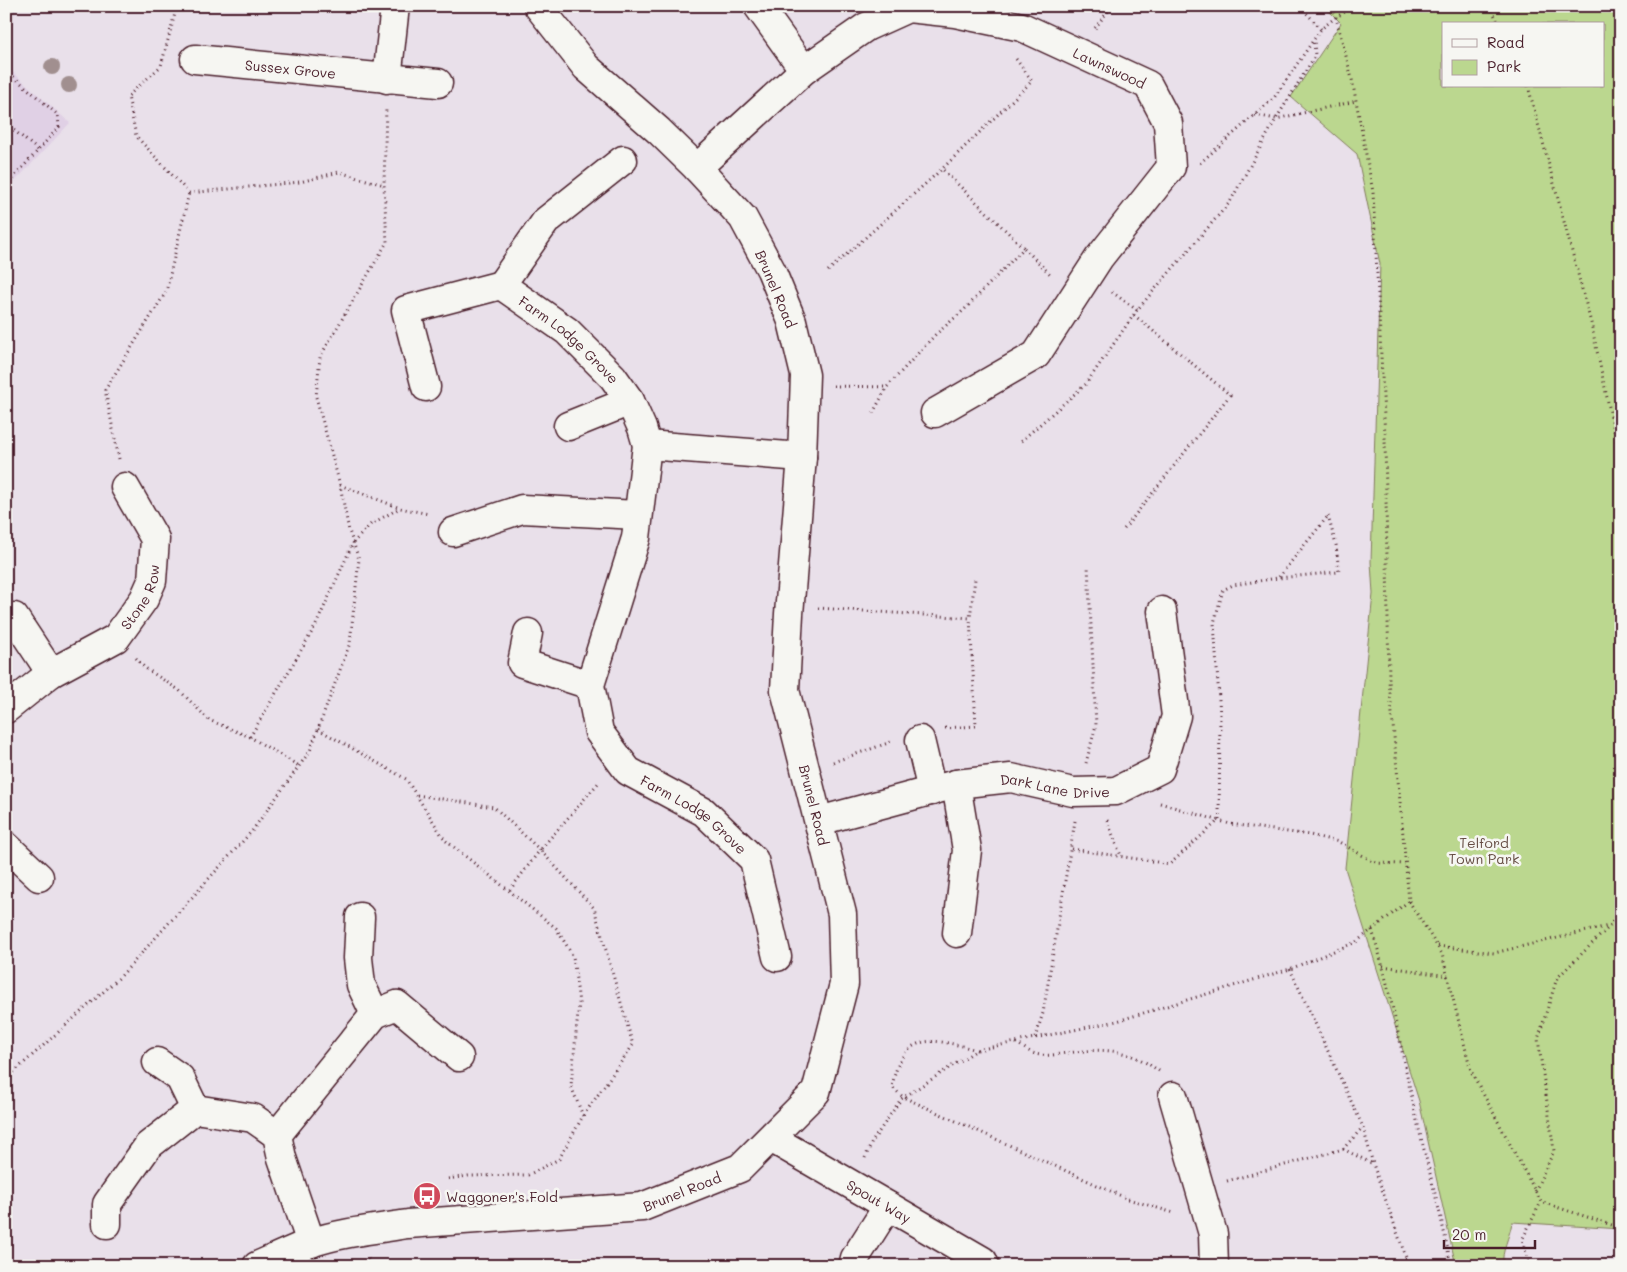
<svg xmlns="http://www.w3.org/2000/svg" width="1627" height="1272" font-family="Mali,sans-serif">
	<rect width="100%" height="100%" fill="#e9e0ea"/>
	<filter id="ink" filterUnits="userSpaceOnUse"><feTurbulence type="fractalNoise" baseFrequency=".02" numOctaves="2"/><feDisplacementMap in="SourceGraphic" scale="10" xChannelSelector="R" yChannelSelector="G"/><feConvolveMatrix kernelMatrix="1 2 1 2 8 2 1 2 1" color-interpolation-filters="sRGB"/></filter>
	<g filter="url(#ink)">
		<g fill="#e0d0e5">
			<path d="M6,6H16L6,58Z"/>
			<path d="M6,66L70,123L6,191Z"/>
		</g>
		<path fill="#bbd78f" stroke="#827b5d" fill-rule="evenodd" d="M1325,6H1621V1229L1512,1222C1510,1237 1501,1250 1503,1266H1456L1419,1101L1345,868L1373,594L1371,562L1380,264L1357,154L1291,97L1341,23L1329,11H1328ZM1443,24H1603V86H1443Z"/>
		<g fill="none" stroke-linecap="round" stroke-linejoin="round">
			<defs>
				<g id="minor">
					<path d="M758,6L804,70"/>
					<path id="s1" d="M195,59L438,83"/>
					<path d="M387,79L395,6"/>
					<path id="s2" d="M623,160L546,221L501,285L567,331L613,377L630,401L642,428L647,445L636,538L590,685L599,732L628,771L704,812L754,860L777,957"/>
					<path id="s3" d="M697,168L804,70L866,27L908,8L955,13L1022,27L1148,85L1168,123L1171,167L1099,258L1036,355L935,413"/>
					<path d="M426,387L406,310L501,285"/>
					<path d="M568,426L630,401"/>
					<path d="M647,445L802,457"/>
					<path d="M453,532L522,509L638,515"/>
					<path d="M14,617L51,673"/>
					<path d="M528,633L522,663L590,685"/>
					<path id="s4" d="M6,709L51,673L116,638L144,599L152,581L155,539L125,487"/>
					<path d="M920,740L932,791"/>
					<path d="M956,784L967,850L957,933"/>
					<path id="s5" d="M819,821L956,784L1011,778L1073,792L1116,791L1160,769L1176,716L1162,611"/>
					<path d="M6,846L39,877"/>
					<path d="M360,917L358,958L361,985L375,1014"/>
					<path d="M157,1062L180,1078L195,1109"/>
					<path d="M1173,1096L1213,1234L1214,1266"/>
					<path d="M277,1135L375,1014L397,1005L459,1057"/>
					<path id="s6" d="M771,1138L983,1261L985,1266"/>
					<path d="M107,1224V1204L148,1146L195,1109L253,1118L277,1135L282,1158L311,1243"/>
					<path id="s7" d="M257,1266C275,1258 292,1250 310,1243C342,1232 376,1229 408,1224L642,1207L740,1168L816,1092L844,984L842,914L785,690L789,614L802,457L805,375L792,321L771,270L743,218L697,168L659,131L586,67L538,6"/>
					<path d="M853,1266L855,1258L888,1206"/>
				</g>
			</defs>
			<use href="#minor" stroke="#4a1f2b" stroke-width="31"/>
			<g stroke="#4a1f2b" stroke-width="3" stroke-dasharray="1 4" stroke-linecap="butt">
				<path d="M177,6L161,66L128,96L136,136L189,193L300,182L339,172L384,185"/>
				<path d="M1300,6L1321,29"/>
				<path d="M1490,6L1499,24"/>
				<path d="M1095,28L1112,6"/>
				<path d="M6,36L11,6"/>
				<path d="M1016,59L1032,81L942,169L1024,248"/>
				<path d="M6,70L58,115L59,127L6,186"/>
				<path d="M1528,86L1591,323L1621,463"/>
				<path d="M1255,115L1276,119L1356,101"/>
				<path d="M10,127L38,150"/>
				<path d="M1200,163L1274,98L1321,29L1336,17L1356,6"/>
				<path d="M828,271L942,169"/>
				<path d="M1112,292L1137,310"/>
				<path d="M833,386L887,387"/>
				<path d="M873,413L887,387L935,335L964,310L1024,248L1052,276"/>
				<path d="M1021,441L1086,384L1137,310L1230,202L1276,119L1315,56L1314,39"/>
				<path d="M119,459L105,390L166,292L189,193"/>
				<path d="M340,485L400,508"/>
				<path d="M1328,516L1336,545L1339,572L1278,578Z"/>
				<path d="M1124,529L1230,395L1134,315"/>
				<path d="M818,608L970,618L975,579"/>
				<path d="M136,658L145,668L179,690L209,720L250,737L299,766"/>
				<path d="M945,728L976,726L970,618"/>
				<path d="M318,729L406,779L445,840L556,928L573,956L579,1003L571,1086L583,1116"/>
				<path d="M250,737L316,625L353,543L371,524L400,508L429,514"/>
				<path d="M833,762L891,742"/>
				<path d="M1086,763L1096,725L1088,566"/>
				<path d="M417,795L494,807L540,850L509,891"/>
				<path d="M1160,803L1230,824L1310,835L1339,842L1376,863L1405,864"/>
				<path d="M1107,820L1121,856"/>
				<path d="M1072,849L1170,864L1219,820L1220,715L1214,623L1223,590L1233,585L1278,578"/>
				<path d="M1409,901L1442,954L1471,1071L1541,1202L1621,1228"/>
				<path d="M1372,930C1390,986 1400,1045 1413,1103C1425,1158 1441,1211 1451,1266"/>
				<path d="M1438,946L1494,953L1621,923"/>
				<path d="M1383,966L1448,976"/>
				<path d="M1290,969L1363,1127L1373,1164L1409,1266"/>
				<path d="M1035,1038L1043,1013L1075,821"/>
				<path d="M1016,1043C1022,1046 1030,1053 1036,1054C1045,1057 1059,1054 1067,1053C1105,1048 1127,1048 1159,1071"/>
				<path d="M977,1050C933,1038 902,1030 892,1087L903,1097L1128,1199L1174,1213"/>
				<path d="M6,1079L121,976L252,831L310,751L350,643L359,559L349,531L340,485L316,397L320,357L387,242L384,185L386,107"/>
				<path d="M1343,1149L1373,1164"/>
				<path d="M865,1158L872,1142L901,1099L977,1050L1117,1021L1290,969L1356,942L1409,901L1389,681L1385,437L1373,192L1352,79L1333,6"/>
				<path d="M448,1179L468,1176L528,1175L559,1159L583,1116L633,1045L594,908L540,850L600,781"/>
				<path d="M1227,1181L1343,1149L1363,1127"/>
				<path d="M1535,1191L1554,1151L1538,1039L1557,978L1611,925L1621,903"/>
				<path d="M368,1259L372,1266"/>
				<path d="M1530,1266L1522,1240L1541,1202"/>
			</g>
			<use href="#minor" stroke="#f6f6f2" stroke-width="28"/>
		</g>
		<g fill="#a18f8f">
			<circle cx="52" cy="67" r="8"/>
			<circle cx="69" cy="85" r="8"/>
		</g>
	</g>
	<defs>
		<symbol id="bus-disc" viewBox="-11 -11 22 22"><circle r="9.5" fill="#d1495b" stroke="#f6f6f2"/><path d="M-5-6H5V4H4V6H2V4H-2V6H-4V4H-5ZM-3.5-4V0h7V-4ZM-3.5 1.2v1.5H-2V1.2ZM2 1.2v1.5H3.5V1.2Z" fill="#fff"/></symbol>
	</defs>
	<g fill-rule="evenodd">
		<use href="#bus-disc" x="411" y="1180" width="32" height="32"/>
	</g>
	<g text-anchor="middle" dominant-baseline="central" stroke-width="5" stroke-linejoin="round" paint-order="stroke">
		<g font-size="14" fill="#4a1f2b" stroke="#f6f6f2">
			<text stroke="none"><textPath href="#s3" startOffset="479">Lawnswood</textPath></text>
			<text stroke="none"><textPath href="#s1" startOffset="96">Sussex Grove</textPath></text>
			<text transform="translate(776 289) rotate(67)">Brunel Road</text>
			<text stroke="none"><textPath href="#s2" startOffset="264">Farm Lodge Grove</textPath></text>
			<text stroke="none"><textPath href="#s4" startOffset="180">Stone Row</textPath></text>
			<text stroke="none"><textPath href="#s5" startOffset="242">Dark Lane Drive</textPath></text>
			<text transform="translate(814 805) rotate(76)">Brunel Road</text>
			<text stroke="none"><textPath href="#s2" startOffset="822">Farm Lodge Grove</textPath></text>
			<text stroke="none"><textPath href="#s7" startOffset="435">Brunel Road</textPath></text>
			<text stroke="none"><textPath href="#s6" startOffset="125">Spout Way</textPath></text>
		</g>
		<g font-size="14" fill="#664d44" stroke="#f6f6f2">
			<text x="1484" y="842">Telford<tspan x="1484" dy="16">Town Park</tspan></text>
		</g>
		<g font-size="14" fill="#4a1f2b" stroke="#f6f6f2" text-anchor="start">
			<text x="446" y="1196">Waggoner's Fold</text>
		</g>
	</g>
	<rect width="1627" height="1272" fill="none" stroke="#f6f6f2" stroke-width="25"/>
	<rect x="12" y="12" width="1602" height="1247" fill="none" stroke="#4a1f2b" stroke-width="2" filter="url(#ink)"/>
	<rect x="1442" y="22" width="162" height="65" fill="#f6f6f2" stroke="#b1a0a2"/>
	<rect x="1452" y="39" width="25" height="8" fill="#f6f6f2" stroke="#b1a0a2"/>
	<text x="1487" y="48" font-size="15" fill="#4a1f2b">Road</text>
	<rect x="1452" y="60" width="25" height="15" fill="#bbd78f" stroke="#b1a0a2"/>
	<text x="1487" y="72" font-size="15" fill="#4a1f2b">Park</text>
	<path d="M1444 1240v8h91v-8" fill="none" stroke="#4a1f2b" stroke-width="2.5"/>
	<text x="1452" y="1240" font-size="15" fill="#4a1f2b" stroke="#f6f6f2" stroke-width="4" paint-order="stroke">20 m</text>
</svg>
